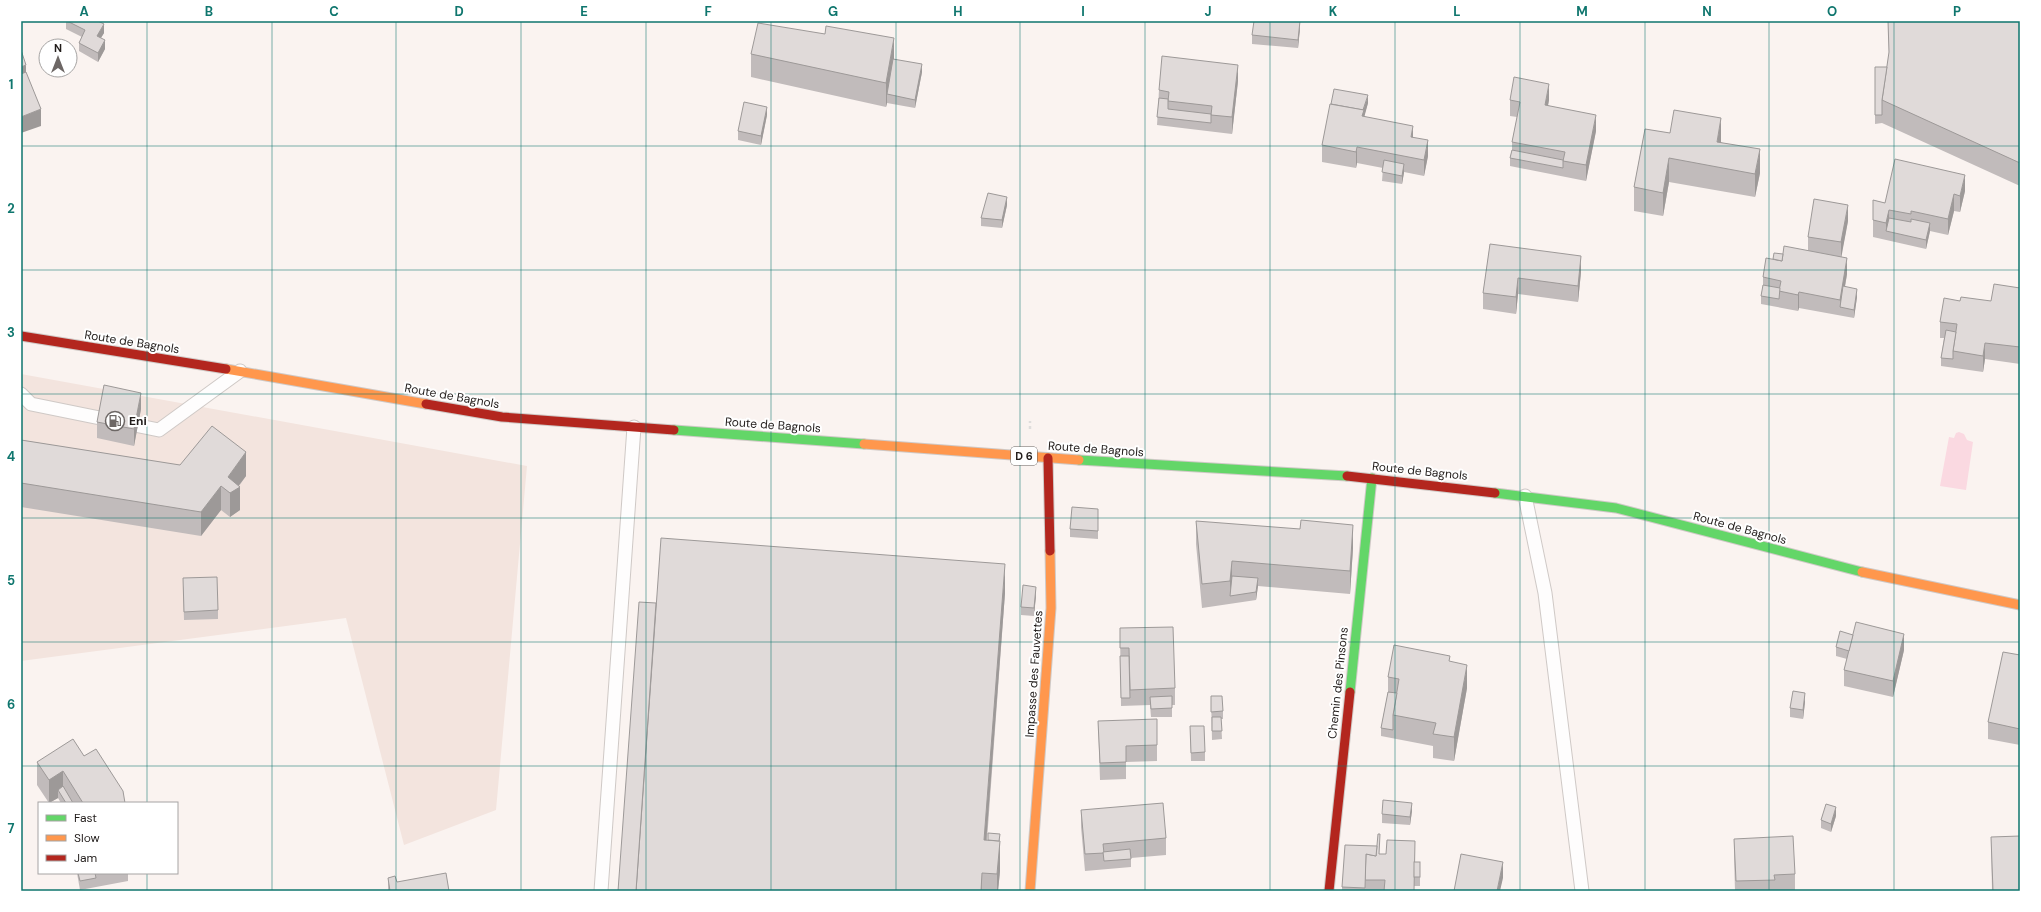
<svg xmlns="http://www.w3.org/2000/svg" width="2041" height="912" font-family="'DM Sans',sans-serif">
	<rect width="100%" height="100%" fill="#faf3f0"/>
	<path fill="#f3e4de" d="M21,374L527,466L496,810L404,845L346,618L21,661Z"/>
	<path fill="#fad9e1" d="M1959,432L1964,434L1967,440L1973,442L1966,490L1940,486L1949,437L1954,438L1956,433Z"/>
	<g fill="none" stroke-linecap="round" stroke-linejoin="round">
		<defs>
			<g id="lane">
				<path d="M21,394L31,404L159,430L240,371"/>
				<path d="M1525,496L1545,593L1582,891"/>
				<path d="M601,891L634,427"/>
			</g>
			<g id="fast">
				<path d="M674,430L864,444"/>
				<path d="M1079,460L1347,476"/>
				<path d="M1495,493L1616,508L1862,572"/>
				<path d="M1350,692L1372,478"/>
			</g>
			<g id="slow">
				<path d="M226,369L426,404"/>
				<path d="M864,444L1079,460"/>
				<path d="M1862,572L2020,605"/>
				<path d="M1030,891L1051,608L1050,551"/>
			</g>
			<g id="jam">
				<path d="M21,336L226,369"/>
				<path d="M426,404L502,417L674,430"/>
				<path d="M1048,458L1050,551"/>
				<path d="M1347,476L1495,493"/>
				<path d="M1329,891L1350,692"/>
			</g>
		</defs>
		<use href="#lane" stroke="#cfc9c6" stroke-width="15"/>
		<use href="#fast" stroke="#cfc9c6" stroke-width="11"/>
		<use href="#slow" stroke="#cfc9c6" stroke-width="11"/>
		<use href="#jam" stroke="#cfc9c6" stroke-width="11"/>
		<path stroke="#dfdddc" stroke-width="2.5" stroke-dasharray="3 3" stroke-linecap="butt" d="M1030,429V421"/>
		<use href="#lane" stroke="#fefdfd" stroke-width="13"/>
		<use href="#fast" stroke="#63d668" stroke-width="9"/>
		<use href="#slow" stroke="#ff974d" stroke-width="9"/>
		<use href="#jam" stroke="#b3261e" stroke-width="9"/>
	</g>
	<g fill="#c1bbbb">
		<path d="M66,21L104,33L101,38L105,49L98,62L79,51V43L82,37L66,29Z"/>
		<path d="M1888,21H2020V186L1882,123L1875,124V67H1887L1889,55Z"/>
		<path d="M1300,28L1298,48L1252,44V35Z"/>
		<path d="M751,54L894,59L922,72L915,108L887,103L886,107L751,77Z"/>
		<path d="M1238,81L1232,134L1157,125L1159,90Z"/>
		<path d="M1510,100H1549L1548,105L1596,131L1586,181L1510,166V158L1512,150V142L1517,117L1510,116Z"/>
		<path d="M1368,103L1364,116L1413,137L1428,156L1424,176L1404,172L1402,184L1382,181L1383,168L1357,163L1356,168L1322,162V145L1331,104Z"/>
		<path d="M767,115L761,145L738,140V131Z"/>
		<path d="M1645,129L1721,142L1760,173L1755,197L1669,182L1663,216L1634,211V187Z"/>
		<path d="M1965,191L1960,212L1954,211L1948,235L1930,231L1926,249L1873,237V200L1885,203Z"/>
		<path d="M1007,205L1002,228L981,226V218Z"/>
		<path d="M1848,221L1841,256L1847,274L1845,287L1857,297L1854,318L1799,308L1798,311L1761,304V296L1763,285V277L1773,259L1783,254L1808,250V237Z"/>
		<path d="M1490,244L1581,272L1578,302L1518,294L1516,314L1483,309V293Z"/>
		<path d="M2020,288V364L1985,359L1983,372L1941,366V358L1944,338H1940V322L1960,301H1991Z"/>
		<path d="M141,409L134,446L97,438V422Z"/>
		<path d="M21,440L246,476L239,486L240,510L230,517L221,510L201,536L21,507Z"/>
		<path d="M1098,509V539L1070,537V529Z"/>
		<path d="M1196,521L1353,548L1350,594L1258,586L1256,600L1202,608L1196,544Z"/>
		<path d="M183,586L218,610V619L184,620Z"/>
		<path d="M1005,593L987,840L1000,871L998,891H618L656,603Z"/>
		<path d="M1036,595L1034,616L1021,615V607Z"/>
		<path d="M1120,628L1175,688V705H1172V717H1151L1150,705L1121,706Z"/>
		<path d="M1836,647L1904,650L1893,697L1844,686V670L1847,659L1836,656Z"/>
		<path d="M2020,655V745L1988,739V722Z"/>
		<path d="M1450,662L1467,688L1454,761L1433,758V746L1381,736V728L1388,692V677Z"/>
		<path d="M1211,696L1223,711V719H1221L1222,739L1212,740Z"/>
		<path d="M1805,702L1803,719L1790,717V708Z"/>
		<path d="M1098,721L1157,745V761L1126,762V779L1100,780Z"/>
		<path d="M1190,726L1205,752V761H1191Z"/>
		<path d="M84,756L125,803H61L58,798L49,803L37,785V762Z"/>
		<path d="M1081,810L1166,838V855L1131,858V867L1085,871L1081,827Z"/>
		<path d="M1412,811L1410,825L1382,823V814Z"/>
		<path d="M1836,816L1831,832L1821,828V820Z"/>
		<path d="M1991,837L2020,891H1992Z"/>
		<path d="M1734,839L1795,874V890L1779,891H1735L1734,855Z"/>
		<path d="M1379,854L1415,862L1420,871V886H1414V891H1342V887Z"/>
		<path d="M77,873H128V881L80,890Z"/>
		<path d="M388,878L397,882L449,891H388Z"/>
	</g>
	<g fill="#9d9998">
		<path d="M1300,21V28L1298,48V40Z"/>
		<path d="M104,24V33L97,44V36Z"/>
		<path d="M894,38V62L887,94V103L886,107V83Z"/>
		<path d="M105,40V49L98,62V53Z"/>
		<path d="M922,64V72L915,108V100Z"/>
		<path d="M26,65V88L21,90V67Z"/>
		<path d="M1238,65V81L1232,134V117Z"/>
		<path d="M1549,84V100L1545,121V105Z"/>
		<path d="M1368,95V103L1364,118H1361Z"/>
		<path d="M767,107V115L761,145V136Z"/>
		<path d="M41,109V126L21,133V117Z"/>
		<path d="M1596,115V131L1586,181V165Z"/>
		<path d="M1721,118V142L1717,165V142Z"/>
		<path d="M1413,126V142L1411,137Z"/>
		<path d="M1428,140V156L1424,176V160Z"/>
		<path d="M1357,147V163L1356,168V152Z"/>
		<path d="M1760,149V173L1755,197V174Z"/>
		<path d="M1669,158V182L1663,216V193Z"/>
		<path d="M1404,164V173L1402,184V176Z"/>
		<path d="M1965,175V191L1960,212V196Z"/>
		<path d="M1954,194V211L1948,235V219Z"/>
		<path d="M1007,197V205L1002,228V220Z"/>
		<path d="M1848,205V221L1841,259V242Z"/>
		<path d="M1889,210V226L1886,231V223Z"/>
		<path d="M1930,223V231L1926,249V240Z"/>
		<path d="M1581,256V272L1578,302V286Z"/>
		<path d="M1847,258V274L1841,308L1840,307V300Z"/>
		<path d="M1518,278V294L1516,314V297Z"/>
		<path d="M1857,289V297L1854,318V310Z"/>
		<path d="M1799,292V308L1798,311V295Z"/>
		<path d="M1985,343V359L1983,372V356Z"/>
		<path d="M141,393V409L134,446V429Z"/>
		<path d="M246,452V476L236,489L240,487V510L230,517V493L228,477Z"/>
		<path d="M221,486V510L201,536V512Z"/>
		<path d="M1353,525V548L1350,594V571Z"/>
		<path d="M1232,561V584L1230,596V581Z"/>
		<path d="M1005,564V593L984,870V840Z"/>
		<path d="M1258,578V586L1256,600V592Z"/>
		<path d="M1036,587V595L1034,616V608Z"/>
		<path d="M1904,634V650L1893,697V681Z"/>
		<path d="M1467,665V688L1454,761V737Z"/>
		<path d="M1805,693V702L1803,719V710Z"/>
		<path d="M63,771V795L58,790V798L49,803V780Z"/>
		<path d="M1412,803V811L1410,825V817Z"/>
		<path d="M1836,807V816L1831,832V824Z"/>
		<path d="M1000,834V871L998,891H997V874Z"/>
		<path d="M1503,862V878L1500,891H1497Z"/>
		<path d="M982,873V891H981Z"/>
	</g>
	<g fill="#e0dad9" stroke="#9d9998">
		<path d="M67,21H98L104,24L97,36L105,40L98,53L79,43L85,30Z"/>
		<path d="M1254,21H1300L1298,40L1252,35Z"/>
		<path d="M1888,21H2020V163L1882,100L1889,52Z"/>
		<path d="M758,23L825,34L826,26L894,38L886,83L751,54Z"/>
		<path d="M21,50L26,65L21,67Z"/>
		<path d="M1162,56L1238,65L1232,117L1211,115L1212,106L1168,101L1169,92L1159,90Z"/>
		<path d="M893,59L922,64L915,100L887,94Z"/>
		<path d="M1875,67H1887L1882,100V115H1875Z"/>
		<path d="M26,72L41,109L21,117V74Z"/>
		<path d="M1514,77L1549,84L1545,105L1596,115L1586,165L1563,161L1565,152L1512,142L1520,102L1510,100Z"/>
		<path d="M1334,89L1368,95L1363,110L1331,104Z"/>
		<path d="M1159,98L1168,99V109L1211,114V123L1157,117Z"/>
		<path d="M744,102L767,107L761,136L738,131Z"/>
		<path d="M1330,104L1364,110L1362,116L1413,126L1411,137L1428,140L1424,160L1357,147L1356,152L1322,145Z"/>
		<path d="M1674,110L1721,118L1717,142L1760,149L1755,174L1669,158L1663,193L1634,187L1645,129L1670,133Z"/>
		<path d="M1512,150L1563,160V168L1510,158Z"/>
		<path d="M1895,159L1965,175L1960,196L1954,194L1948,219L1911,211V214L1889,210L1886,223L1873,220V200L1885,203Z"/>
		<path d="M1384,160L1404,164L1402,176L1382,172Z"/>
		<path d="M988,193L1007,197L1002,220L981,218Z"/>
		<path d="M1814,199L1848,205L1841,242L1808,237Z"/>
		<path d="M1889,218L1911,222V219L1930,223L1926,240L1886,231Z"/>
		<path d="M1490,244L1581,256L1578,286L1518,278L1516,297L1483,293Z"/>
		<path d="M1784,246L1847,258L1840,300L1799,292L1798,295L1779,291L1781,281L1763,277L1766,258L1782,261Z"/>
		<path d="M1774,253L1783,254L1782,261L1773,259Z"/>
		<path d="M1994,284L2020,288V347L1985,343L1983,356L1953,351L1957,324L1940,322L1944,298L1960,301L1961,297L1991,301Z"/>
		<path d="M1763,285L1780,288L1779,299L1761,296Z"/>
		<path d="M1843,286L1857,289L1854,310L1840,307Z"/>
		<path d="M1946,330L1956,332L1953,351V359L1941,358Z"/>
		<path d="M104,385L141,393L134,429L97,422Z"/>
		<path d="M212,426L246,452L228,477L240,487L230,493L221,486L201,512L21,483V440L180,465Z"/>
		<path d="M1072,507L1098,509V531L1070,529Z"/>
		<path d="M1301,520L1353,525L1350,571L1232,561L1230,581L1202,584L1196,521L1300,529Z"/>
		<path d="M661,538L1005,564L984,840L1000,841L997,874L982,873L981,891H636Z"/>
		<path d="M1232,576L1258,578L1256,592L1230,596Z"/>
		<path d="M217,577L218,610L184,612L183,578Z"/>
		<path d="M1023,585L1036,587L1034,608L1021,607Z"/>
		<path d="M639,602L656,603L636,891H618Z"/>
		<path d="M1856,622L1904,634L1893,681L1844,670Z"/>
		<path d="M1173,627L1175,688L1130,690L1129,648H1120V628Z"/>
		<path d="M1840,631L1853,635L1849,651L1836,647Z"/>
		<path d="M1394,645L1450,656L1449,661L1467,665L1454,737L1433,734L1436,723L1393,715L1399,679L1388,677Z"/>
		<path d="M2003,652L2020,655V729L1988,722Z"/>
		<path d="M1120,656H1129L1130,698H1121Z"/>
		<path d="M1793,691L1805,693L1803,710L1790,708Z"/>
		<path d="M1388,692L1397,693L1393,715V730L1381,728Z"/>
		<path d="M1172,696V708L1151,709L1150,697Z"/>
		<path d="M1211,696H1222L1223,711L1211,712Z"/>
		<path d="M1212,717H1221L1222,731H1212Z"/>
		<path d="M1157,719V745L1126,746V762L1100,763L1098,721Z"/>
		<path d="M1190,726H1204L1205,752L1191,753Z"/>
		<path d="M73,739L84,756L96,749L123,791L125,803H83L63,771L49,780L37,762Z"/>
		<path d="M63,786L73,803H66L58,790Z"/>
		<path d="M1383,800L1412,803L1410,817L1382,814Z"/>
		<path d="M1163,803L1166,838L1103,844L1104,853L1085,854L1081,810Z"/>
		<path d="M1826,804L1836,807L1831,824L1821,820Z"/>
		<path d="M988,833L1000,834L999,841L988,840Z"/>
		<path d="M1378,834H1380L1379,854H1386L1387,840L1415,841L1414,891H1384L1385,880H1365L1366,854L1376,856Z"/>
		<path d="M1793,836L1795,874L1774,875L1775,880L1736,881L1734,839Z"/>
		<path d="M2020,836V891H1993L1991,837Z"/>
		<path d="M1345,845L1377,846L1376,856L1366,854L1365,888L1342,887Z"/>
		<path d="M1130,849L1131,859L1104,861L1103,852Z"/>
		<path d="M1461,854L1503,862L1497,891H1454Z"/>
		<rect x="1414" y="862" width="6" height="15"/>
		<path d="M78,873H95L96,878L80,881Z"/>
		<path d="M446,873L449,891H390L388,878L395,876L397,882Z"/>
	</g>
	<path fill="none" stroke="#0f766e" stroke-width="1" stroke-opacity="0.55" d="M147,21V803M272,21V891M396,21V891M521,21V891M646,21V891M771,21V891M896,21V891M1020,21V891M1145,21V891M1270,21V891M1395,21V891M1520,21V891M1645,21V891M1769,21V891M1894,21V891M21,146H2020M21,270H2020M21,394H2020M21,518H2020M21,642H2020M21,766H2020M147,873V891"/>
	<defs>
		<symbol id="fuel-ring" viewBox="-11 -11 22 22"><circle r="9.5" fill="#fff" stroke="#6d6765" stroke-width="1.5"/><path d="M-5.5-6h7V0h2V4h1.3V-2.5L3-4.5l.8-.8L6-3V5H2.5V1h-1V6h-7ZM-4.2-4.7v3.2H.2V-4.7Z" fill="#6d6765"/></symbol>
	</defs>
	<g fill-rule="evenodd">
		<use href="#fuel-ring" x="104" y="410" width="22" height="22"/>
	</g>
	<g text-anchor="middle" dominant-baseline="central" stroke-width="4" stroke-linejoin="round" paint-order="stroke">
		<rect fill="#fff" stroke="#64605f" stroke-width="1" x="1011" y="447" width="26" height="18" rx="3"/>
		<g font-size="11" font-weight="bold" fill="#211c1a">
			<text x="1024" y="456">D 6</text>
		</g>
		<g font-size="12" fill="#211c1a" stroke="#fff">
			<text transform="translate(132 342) rotate(9)">Route de Bagnols</text>
			<text transform="translate(452 396) rotate(10)">Route de Bagnols</text>
			<text transform="translate(773 425) rotate(4)">Route de Bagnols</text>
			<text transform="translate(1096 449) rotate(4)">Route de Bagnols</text>
			<text transform="translate(1420 471) rotate(6)">Route de Bagnols</text>
			<text transform="translate(1740 528) rotate(15)">Route de Bagnols</text>
			<text transform="translate(1034 674) rotate(-86)">Impasse des Fauvettes</text>
			<text transform="translate(1338 683) rotate(-84)">Chemin des Pinsons</text>
		</g>
		<g font-size="12" font-weight="bold" fill="#211c1a" stroke="#fff" text-anchor="start">
			<text x="129" y="421">Eni</text>
		</g>
	</g>
	<rect width="2041" height="912" fill="none" stroke="#ffffff" stroke-width="44"/>
	<rect x="38" y="802" width="140" height="72" fill="#ffffff" stroke="#a6a4a3"/>
	<rect x="46" y="815" width="20" height="6" fill="#63d668" stroke="#a6a4a3"/>
	<text x="74" y="822" font-size="12" fill="#211c1a">Fast</text>
	<rect x="46" y="835" width="20" height="6" fill="#ff974d" stroke="#a6a4a3"/>
	<text x="74" y="842" font-size="12" fill="#211c1a">Slow</text>
	<rect x="46" y="855" width="20" height="6" fill="#b3261e" stroke="#a6a4a3"/>
	<text x="74" y="862" font-size="12" fill="#211c1a">Jam</text>
	<g transform="translate(58 58)"><circle r="19" fill="#ffffff" stroke="#a6a4a3"/>
	<path d="M0-3L7 15L0 10L-7 15Z" fill="#6d6765"/>
	<text y="-6" font-size="11" font-weight="bold" text-anchor="middle" fill="#211c1a">N</text>
	</g>
	<rect x="22" y="22" width="1997" height="868" fill="none" stroke="#0f766e" stroke-width="1.5"/>
	<g font-size="13" text-anchor="middle" font-weight="bold" fill="#0f766e">
		<text x="84" y="16">A</text>
		<text x="209" y="16">B</text>
		<text x="334" y="16">C</text>
		<text x="459" y="16">D</text>
		<text x="584" y="16">E</text>
		<text x="708" y="16">F</text>
		<text x="833" y="16">G</text>
		<text x="958" y="16">H</text>
		<text x="1083" y="16">I</text>
		<text x="1208" y="16">J</text>
		<text x="1333" y="16">K</text>
		<text x="1457" y="16">L</text>
		<text x="1582" y="16">M</text>
		<text x="1707" y="16">N</text>
		<text x="1832" y="16">O</text>
		<text x="1957" y="16">P</text>
		<text x="11" y="89">1</text>
		<text x="11" y="213">2</text>
		<text x="11" y="337">3</text>
		<text x="11" y="461">4</text>
		<text x="11" y="585">5</text>
		<text x="11" y="709">6</text>
		<text x="11" y="833">7</text>
	</g>
</svg>
